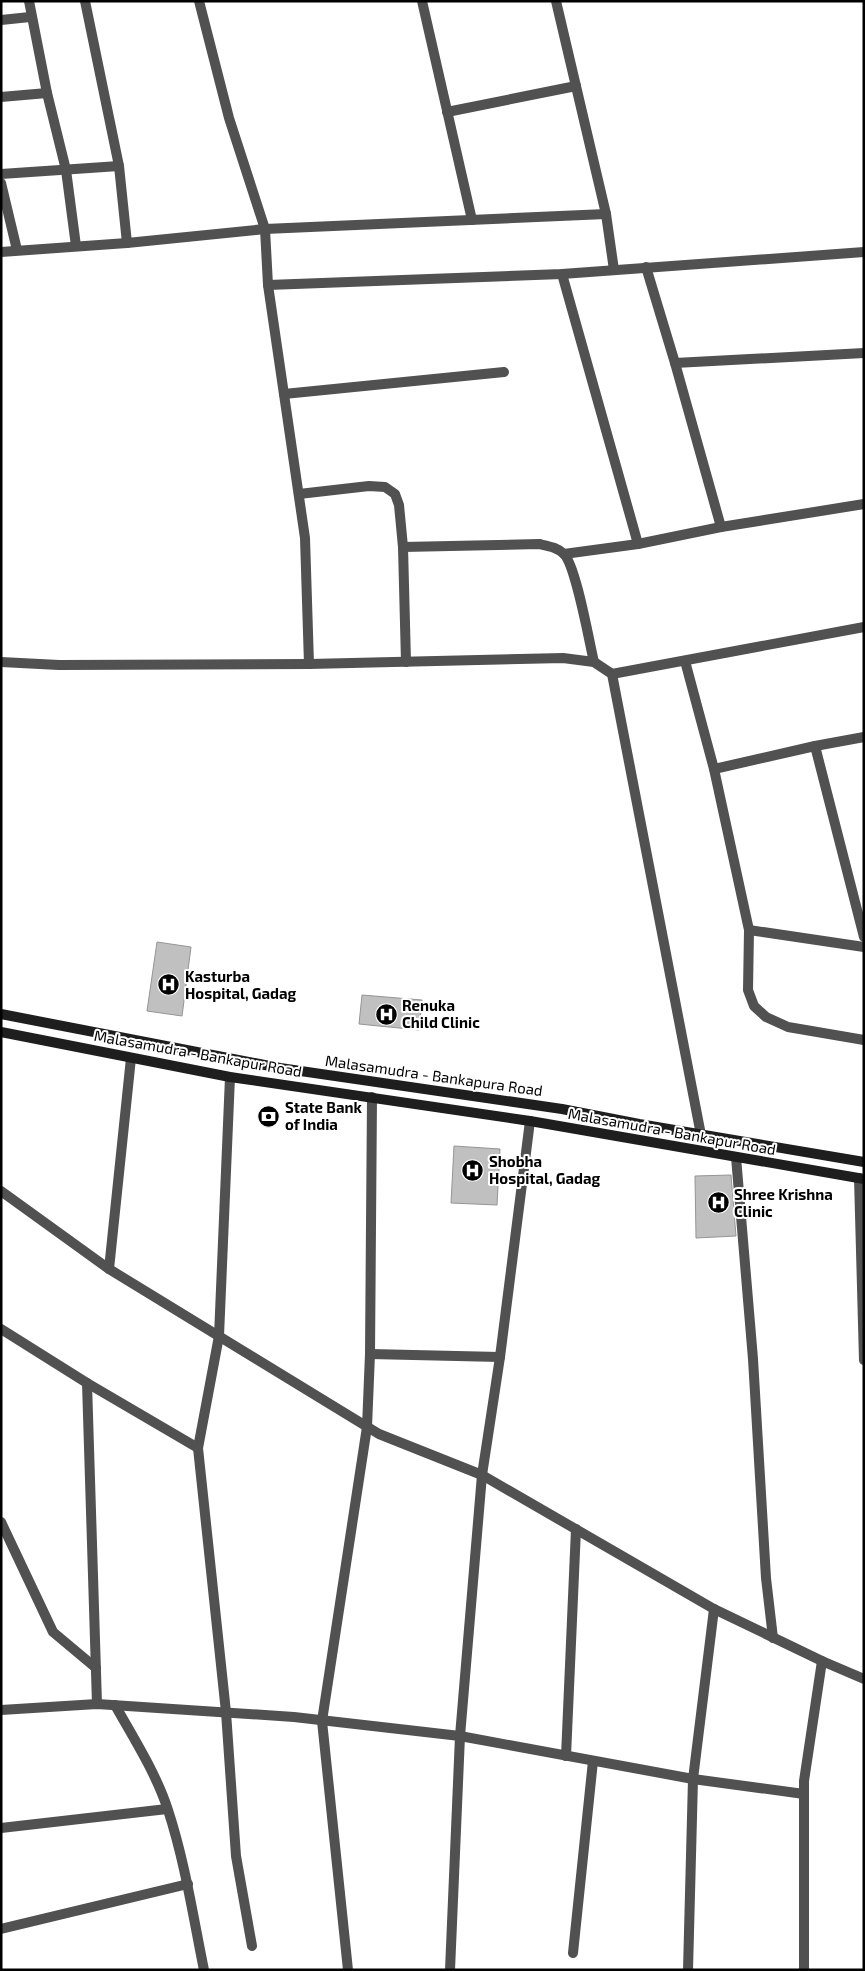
<svg xmlns="http://www.w3.org/2000/svg" width="865" height="1971" font-family="'Exo 2',sans-serif">
	<rect width="100%" height="100%" fill="#fff"/>
	<g fill="#c0c0c0" stroke="#959595">
		<path d="M157,942L191,947L182,1016L147,1011Z"/>
		<path d="M362,995L422,1000L419,1030L359,1024Z"/>
		<path d="M454,1146L500,1149L497,1205L451,1203Z"/>
		<path d="M731,1175L736,1236L696,1238L695,1176Z"/>
	</g>
	<g fill="none" stroke-linecap="round" stroke-linejoin="round">
		<g stroke="#515151" stroke-width="10">
			<path d="M29,1L47,93L66,170L76,246"/>
			<path d="M85,1L119,166L127,243"/>
			<path d="M199,1L229,118L265,229L268,285L305,538L309,664"/>
			<path d="M422,1L472,220"/>
			<path d="M556,1L606,214L614,270"/>
			<path d="M1,20L30,17"/>
			<path d="M1,97L47,93"/>
			<path d="M447,112L576,86"/>
			<path d="M1,174L119,166"/>
			<path d="M1,183L17,250"/>
			<path d="M1,252L127,243L265,229L606,214"/>
			<path d="M646,267L675,363"/>
			<path d="M562,274L638,544"/>
			<path d="M268,285L562,274L864,252"/>
			<path d="M284,394L504,372"/>
			<path d="M299,494L369,486L385,487L395,494L399,505L403,547L406,662"/>
			<path d="M721,527L675,363L864,353"/>
			<path d="M403,547L539,544C548,546 557,547 564,554C576,566 589,641 594,662"/>
			<path d="M564,554L638,544L721,527L864,504"/>
			<path d="M685,661L714,769L749,930L748,990L754,1006L766,1017L788,1027L864,1040"/>
			<path d="M1,662L59,665L309,664L563,658L594,662L612,674L701,1135"/>
			<path d="M612,674L864,627"/>
			<path d="M815,746L864,937"/>
			<path d="M714,769L815,746L864,737"/>
			<path d="M749,930L864,947"/>
			<path d="M230,1077L219,1336L198,1448L226,1712L236,1856L252,1946"/>
			<path d="M736,1157L753,1359L766,1578L773,1638"/>
			<path d="M859,1178L864,1360"/>
			<path d="M1,1191L109,1269L379,1434L482,1475L714,1609L822,1661L864,1679"/>
			<path d="M109,1269L131,1058"/>
			<path d="M1,1329L87,1383L198,1448"/>
			<path d="M370,1354L500,1357"/>
			<path d="M87,1383L97,1704"/>
			<path d="M1,1522L53,1632L96,1668"/>
			<path d="M115,1705C134,1739 156,1773 168,1810C185,1862 193,1916 204,1970"/>
			<path d="M1,1710L97,1704L294,1717L460,1736L693,1779L804,1794"/>
			<path d="M566,1756L576,1529"/>
			<path d="M1,1828L167,1809"/>
			<path d="M1,1929L188,1884"/>
			<path d="M573,1953L593,1761"/>
			<path d="M348,1970L322,1721L367,1427L370,1354L372,1097"/>
			<path d="M450,1970L460,1736L482,1475L500,1357L530,1121"/>
			<path d="M688,1970L693,1779L714,1609"/>
			<path d="M804,1970V1781L822,1661"/>
		</g>
		<g stroke="#1e1e1e" stroke-width="10">
			<path d="M1,1014L280,1068L562,1109L639,1124L864,1162"/>
			<path d="M1,1032L230,1077L530,1121L864,1179"/>
		</g>
	</g>
	<defs>
		<symbol id="hospital-disc" viewBox="-11 -11 22 22"><circle r="9.5" fill="#000" stroke="#fff"/><path d="M-5-5h3v3.5h4V-5h3V5h-3V1.5h-4V5h-3Z" fill="#fff"/></symbol>
		<symbol id="bank-disc" viewBox="-11 -11 22 22"><circle r="9.5" fill="#000" stroke="#fff"/><path d="M-6-4H6V4H-6ZM0-2.3a2.3 2.3 0 1 0 0 4.6a2.3 2.3 0 1 0 0-4.6Z" fill="#fff"/></symbol>
	</defs>
	<g fill-rule="evenodd">
		<use href="#hospital-disc" x="156" y="972" width="25" height="25"/>
		<use href="#hospital-disc" x="374" y="1002" width="25" height="25"/>
		<use href="#bank-disc" x="256" y="1104" width="25" height="25"/>
		<use href="#hospital-disc" x="460" y="1158" width="25" height="25"/>
		<use href="#hospital-disc" x="706" y="1190" width="25" height="25"/>
	</g>
	<g text-anchor="middle" dominant-baseline="central" stroke-width="4" stroke-linejoin="round" paint-order="stroke">
		<g font-size="15" font-weight="bold" fill="#000" stroke="#fff" text-anchor="start">
			<text x="185" y="976">Kasturba<tspan x="185" dy="17">Hospital, Gadag</tspan></text>
			<text x="402" y="1005">Renuka<tspan x="402" dy="17">Child Clinic</tspan></text>
			<text x="285" y="1107">State Bank<tspan x="285" dy="17">of India</tspan></text>
			<text x="489" y="1161">Shobha<tspan x="489" dy="17">Hospital, Gadag</tspan></text>
			<text x="734" y="1194">Shree Krishna<tspan x="734" dy="17">Clinic</tspan></text>
		</g>
		<g font-size="15" fill="#000" stroke="#fff">
			<text transform="translate(198 1053) rotate(10)">Malasamudra - Bankapur Road</text>
			<text transform="translate(434 1075) rotate(8)">Malasamudra - Bankapura Road</text>
			<text transform="translate(672 1131) rotate(10)">Malasamudra - Bankapur Road</text>
		</g>
	</g>
	<rect width="865" height="1971" fill="none" stroke="#000000" stroke-width="5"/>
</svg>
